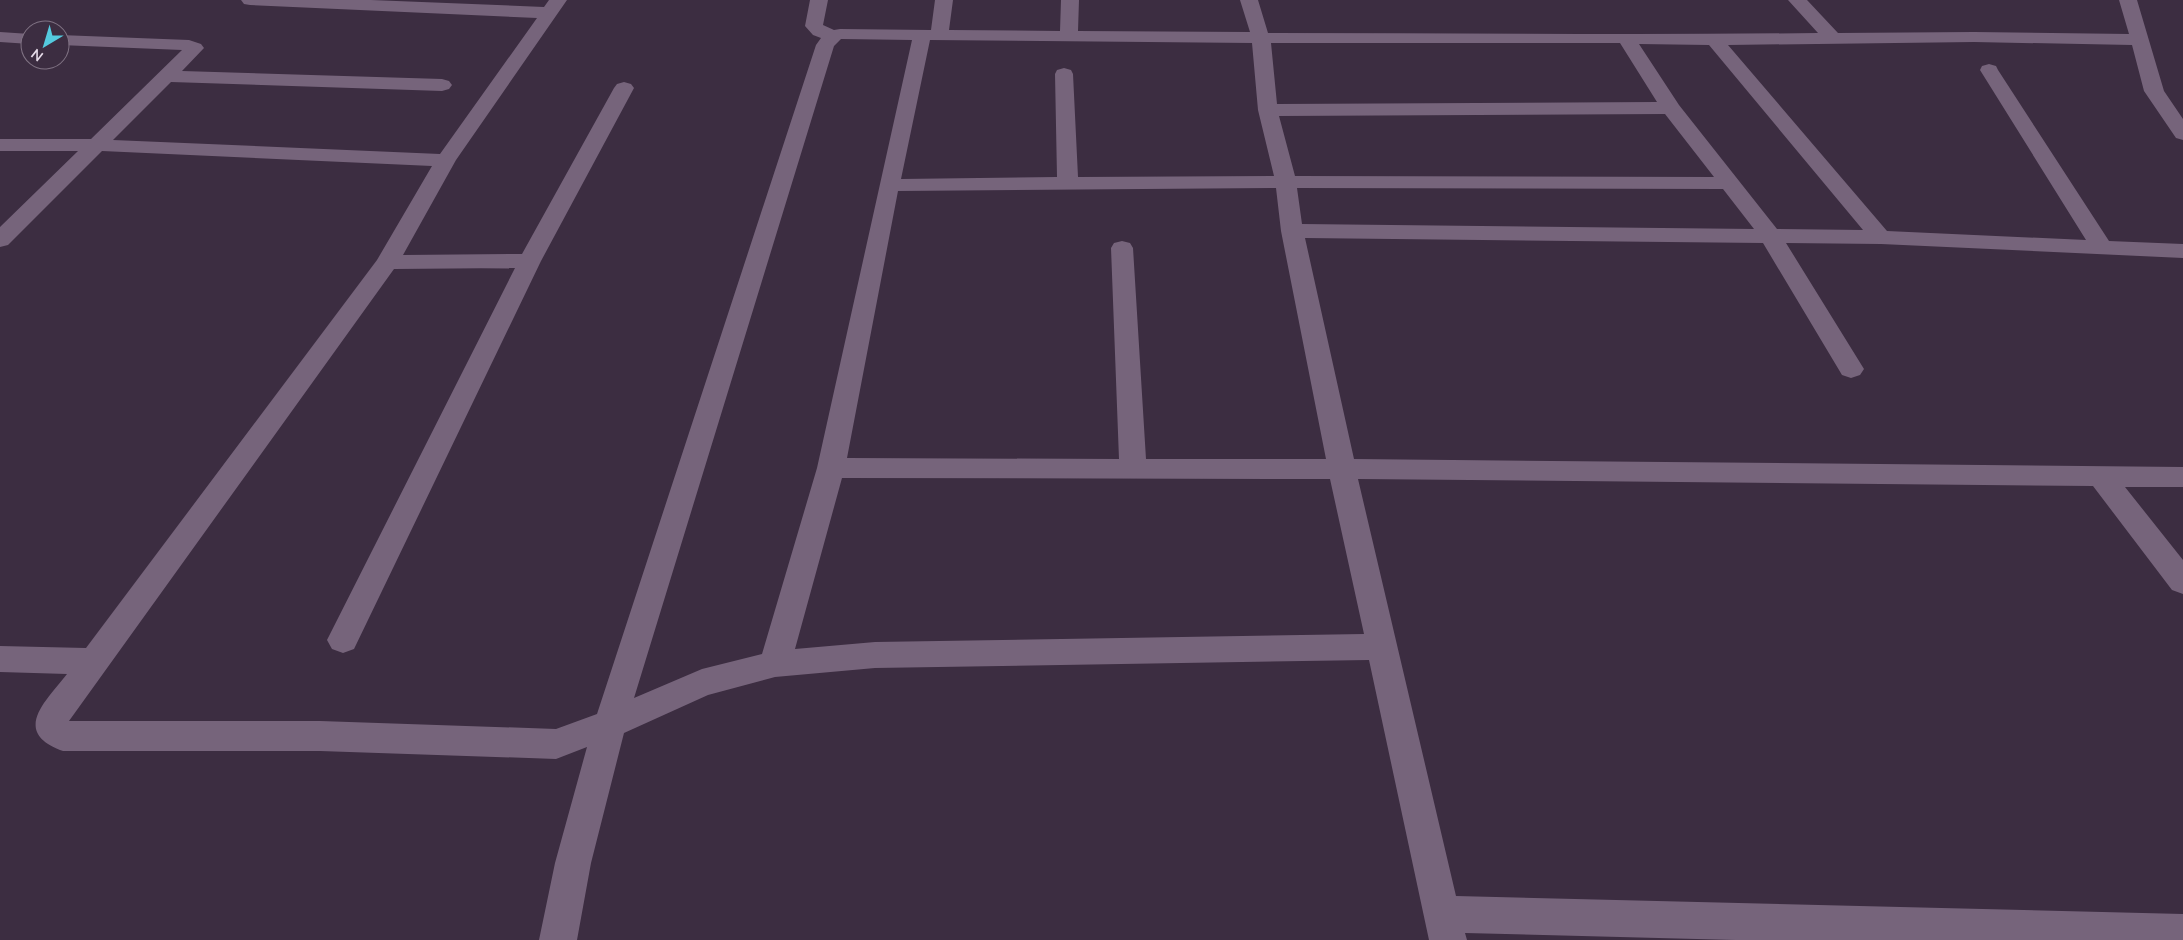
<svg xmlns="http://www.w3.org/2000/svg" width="2183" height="940" font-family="'Nunito Sans',sans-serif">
	<rect width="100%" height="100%" fill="#3c2d41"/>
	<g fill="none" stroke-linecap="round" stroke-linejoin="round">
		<g fill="#76647b" fill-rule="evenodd">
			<path d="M241,0H371L544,7L549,0H567L456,160L403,255L522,254L614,88L617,84L624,82L631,84L634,88L541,261L354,649L343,653L332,649L327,640L515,268L394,269L69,721H320L556,729L597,714L816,45L821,38L813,35L805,26L810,0H828L823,25L834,30L840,29L931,30L935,0H953L949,30L1060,31L1061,0H1079L1078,31L1250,32L1240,0H1258L1268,33C1451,33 1635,35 1818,33L1788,0H1807L1838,33L1974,32L2129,34L2119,0H2137L2164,91L2183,119V140L2176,138L2144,91L2132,45L1974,42L1728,45L1887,231L2086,240L1980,70L1982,66L1989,64L1996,66L1998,70L2109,241L2183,244V258L1881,244L1786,243L1864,369L1860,375L1851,378L1842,375L1763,243L1305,238L1354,459L2183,467V487H2125L2183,560V594L2172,590L2093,486L1358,479L1456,896L2183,914V940H1735L1465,933L1467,940H1429L1369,660L875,668L775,677L708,695L624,733L591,863L577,940H539L555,863L587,747L556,759L320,751H63C11,732 45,702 67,674L0,672V646L86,648L377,260L432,166L102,151L8,245L0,247V227L78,151H0V139H91L182,50L60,45V35L189,40L201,44L204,48L182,71L442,79L449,81L452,85L449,89L442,91L171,82L113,140L440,154L537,18L250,5L244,4ZM841,39L912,40L817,468L762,654L702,669L634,698L834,46ZM930,40L1252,43L1258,110L1274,176L1078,177L1073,74L1071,70L1064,68L1057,70L1055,74L1057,177L901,179ZM1271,43H1620L1657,102L1277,104ZM1639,44L1709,45L1863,230L1777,229L1679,105ZM1665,114L1714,177L1295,176L1279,116ZM1276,188L1281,231L1326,459H1146L1133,248L1130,243L1122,241L1114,243L1111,248L1119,459L847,458L898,191ZM1297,188L1723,189L1754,229L1302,224ZM842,478L1330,479L1364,634L875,642L795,649Z"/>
			<path d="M0,32L30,34V44L0,42Z"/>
		</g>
	</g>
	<g transform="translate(45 45) rotate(218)"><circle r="24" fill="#3c2d41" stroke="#807384"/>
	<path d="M0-4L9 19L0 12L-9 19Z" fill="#54cade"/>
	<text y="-8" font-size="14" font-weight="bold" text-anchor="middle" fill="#e6dce9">N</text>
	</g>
</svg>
